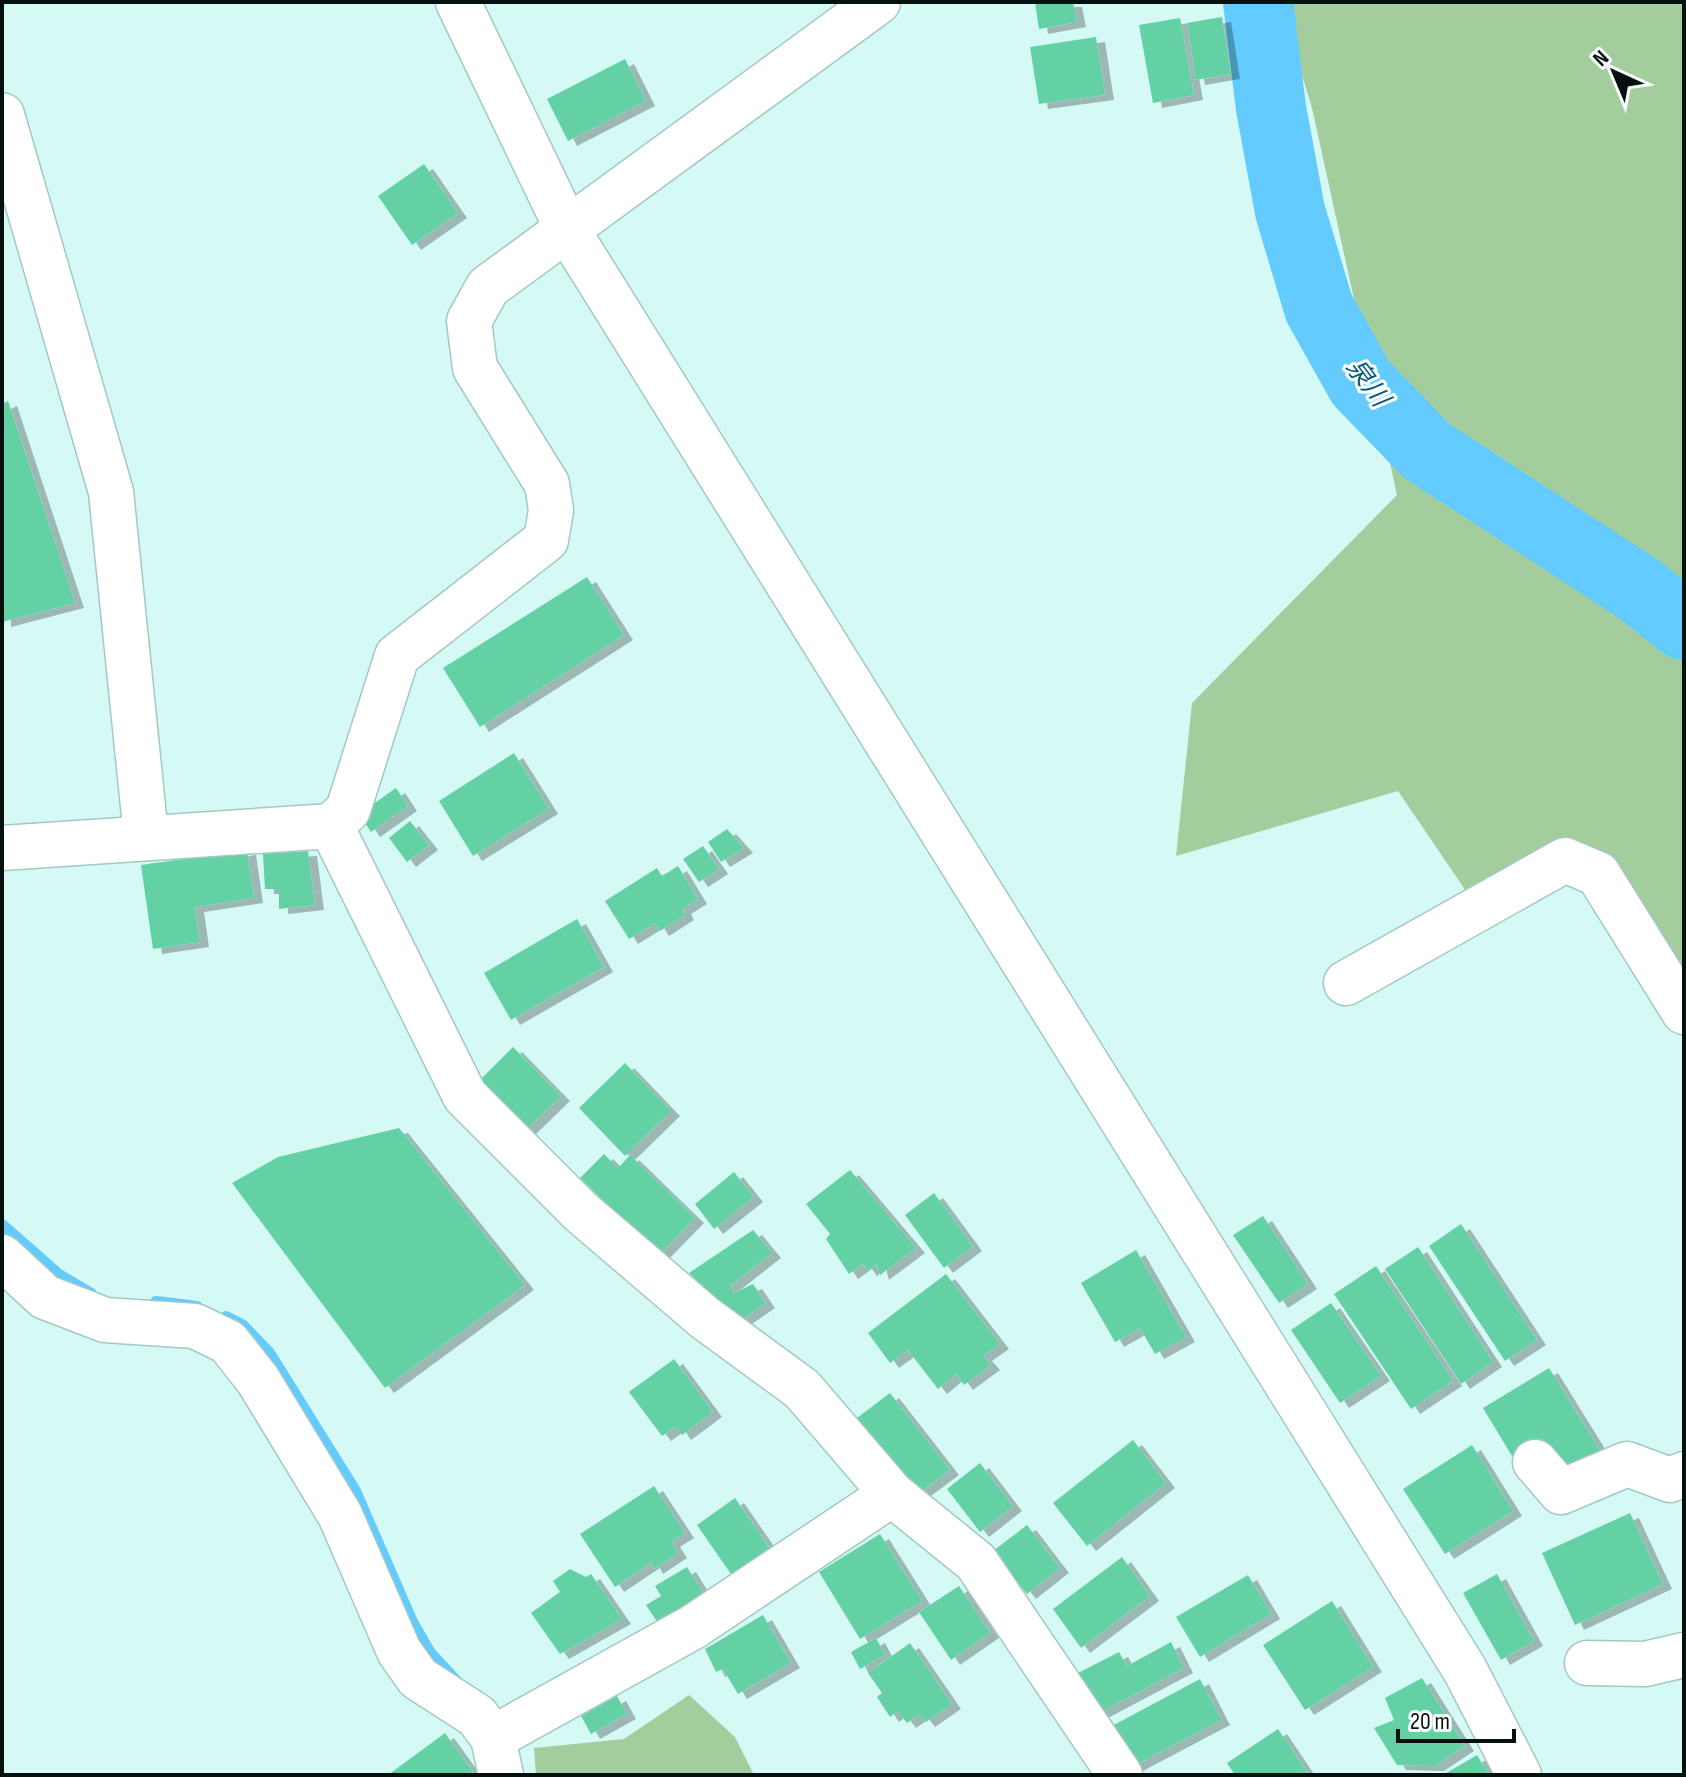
<svg xmlns="http://www.w3.org/2000/svg" width="1686" height="1777" font-family="'Sofia Sans Condensed','Noto Sans JP',sans-serif">
	<defs>
		<filter id="shadow"><feDropShadow dx="9" dy="5" stdDeviation="0" flood-color="#0004"/></filter>
	</defs>
	<rect width="100%" height="100%" fill="#d5faf5"/>
	<g fill="#a4cd9e">
		<path d="M1280,2H1684V985L1579,843L1470,897L1398,791L1176,856L1192,703L1397,495L1312,108Z"/>
		<path d="M689,1695L735,1737L754,1775H536L534,1748L624,1739Z"/>
	</g>
	<g fill="none" stroke-linecap="round" stroke-linejoin="round">
		<g stroke="#63cbfe" stroke-width="12">
			<path d="M2,1225L59,1275L91,1294"/>
			<path d="M156,1302L197,1307"/>
			<path d="M226,1317L242,1325L269,1353L355,1491L412,1622L430,1653L456,1681"/>
		</g>
		<path stroke="#63cbfe" stroke-width="70" d="M1258,2L1271,108L1290,211L1319,308L1361,383L1427,451L1640,590L1684,625"/>
	</g>
	<g fill="#64d1a4" filter="url(#shadow)">
		<path d="M1035,2H1073L1077,22L1039,29Z"/>
		<path d="M1222,17L1231,74L1196,80L1187,23Z"/>
		<path d="M1180,18L1194,95L1153,103L1139,25Z"/>
		<path d="M1096,37L1105,95L1039,104L1030,47Z"/>
		<path d="M625,59L646,101L568,141L547,99Z"/>
		<path d="M424,164L458,213L412,245L378,196Z"/>
		<path d="M8,401L75,603L2,622V404Z"/>
		<path d="M587,577L624,635L480,727L443,668Z"/>
		<path d="M514,753L549,809L473,856L439,801Z"/>
		<path d="M396,788L408,806L371,832L359,814Z"/>
		<path d="M410,821L429,845L407,862L389,838Z"/>
		<path d="M727,829L744,848L721,862L708,842Z"/>
		<path d="M703,846L719,869L699,882L683,859Z"/>
		<path d="M247,850L254,898L195,907L200,942L153,949L141,865Z"/>
		<path d="M308,851L315,905L279,909V889H265L263,854Z"/>
		<path d="M678,866L698,899L682,909L685,915L660,931L655,923L629,939L605,901L657,868L662,876Z"/>
		<path d="M577,919L604,967L511,1020L484,973Z"/>
		<path d="M513,1047L561,1096L526,1130L479,1081Z"/>
		<path d="M625,1063L671,1111L625,1156L579,1108Z"/>
		<path d="M399,1128L525,1285L385,1388L232,1183L278,1157Z"/>
		<path d="M604,1154L618,1168L630,1155L695,1218L659,1255L580,1178Z"/>
		<path d="M850,1170L916,1248L880,1275L877,1264L868,1271L863,1264L849,1274L826,1239L830,1234L806,1204Z"/>
		<path d="M734,1172L754,1197L714,1229L695,1204Z"/>
		<path d="M934,1193L973,1246L944,1268L905,1215Z"/>
		<path d="M1263,1216L1308,1284L1279,1303L1233,1235Z"/>
		<path d="M1461,1224L1537,1340L1505,1361L1429,1246Z"/>
		<path d="M753,1230L772,1253L730,1286L734,1293L753,1284L766,1303L740,1321L689,1273Z"/>
		<path d="M1418,1247L1493,1362L1461,1384L1385,1269Z"/>
		<path d="M1136,1250L1186,1337L1155,1354L1140,1328L1115,1342L1081,1283Z"/>
		<path d="M1376,1266L1453,1381L1411,1409L1334,1294Z"/>
		<path d="M946,1274L1000,1344L983,1356L991,1365L964,1385L956,1374L938,1389L908,1350L890,1363L868,1333Z"/>
		<path d="M1331,1303L1381,1376L1340,1403L1291,1330Z"/>
		<path d="M674,1359L713,1412L682,1435L676,1426L662,1436L629,1392Z"/>
		<path d="M1549,1368L1601,1452L1564,1474L1541,1438L1512,1456L1483,1408Z"/>
		<path d="M890,1393L950,1470L918,1494L853,1421Z"/>
		<path d="M1133,1440L1166,1483L1087,1546L1053,1503Z"/>
		<path d="M1472,1445L1513,1511L1445,1554L1403,1489Z"/>
		<path d="M980,1463L1013,1506L980,1532L947,1489Z"/>
		<path d="M654,1486L685,1533L671,1542L678,1553L654,1569L651,1563L615,1587L580,1534Z"/>
		<path d="M735,1498L773,1553L735,1580L697,1525Z"/>
		<path d="M1630,1513L1663,1584L1575,1625L1542,1553Z"/>
		<path d="M1027,1525L1060,1568L1027,1594L993,1551Z"/>
		<path d="M880,1534L922,1601L860,1639L819,1572Z"/>
		<path d="M1122,1557L1150,1596L1081,1648L1053,1609Z"/>
		<path d="M687,1567L708,1601L662,1629L646,1605L661,1596L655,1586Z"/>
		<path d="M570,1569L586,1577L591,1574L622,1619L560,1654L531,1613L560,1592L553,1581Z"/>
		<path d="M1497,1574L1534,1641L1501,1660L1463,1593Z"/>
		<path d="M1248,1575L1271,1614L1200,1657L1176,1617Z"/>
		<path d="M959,1586L990,1633L951,1660L919,1612Z"/>
		<path d="M1332,1601L1373,1667L1305,1710L1263,1645Z"/>
		<path d="M763,1615L791,1663L738,1694L723,1669L716,1672L705,1649Z"/>
		<path d="M876,1638L885,1655L860,1669L851,1652Z"/>
		<path d="M1171,1642L1184,1668L1099,1713L1078,1673L1119,1652L1127,1666Z"/>
		<path d="M910,1643L952,1704L926,1722L920,1714L907,1723L898,1711L890,1717L877,1697L882,1693L868,1673Z"/>
		<path d="M1422,1678L1465,1746L1435,1766L1397,1765L1374,1728L1394,1720L1385,1698Z"/>
		<path d="M1200,1679L1221,1720L1132,1767L1110,1727Z"/>
		<path d="M617,1696L627,1714L591,1734L581,1716Z"/>
		<path d="M1278,1729L1309,1775H1235L1227,1763Z"/>
		<path d="M445,1733L473,1772L468,1775H388Z"/>
		<path d="M1477,1755L1489,1775H1443Z"/>
	</g>
	<g fill="none" stroke-linecap="round" stroke-linejoin="round">
		<defs>
			<g id="minor">
				<path d="M458,2L568,231L1465,1670L1519,1775"/>
				<path d="M2,115L111,492L146,836"/>
				<path d="M331,826L465,1096L581,1212L705,1318L802,1389L892,1494L976,1562L1120,1775"/>
				<path d="M2,848L331,826L348,810L397,656L546,540L551,510L547,484L475,368L469,321L488,287L878,2"/>
				<path d="M1346,983L1565,860L1598,874L1684,1012"/>
				<path d="M2,1257L45,1297L105,1320L195,1326L228,1342L258,1380L340,1515L399,1651L418,1678L477,1716L493,1738L501,1775"/>
				<path d="M1535,1462L1561,1492L1627,1464L1670,1480L1684,1474"/>
				<path d="M1587,1663L1645,1664L1684,1655"/>
				<path d="M493,1738L693,1627L892,1494"/>
			</g>
		</defs>
		<use href="#minor" stroke="#a4c8c3" stroke-width="47"/>
		<use href="#minor" stroke="#fff" stroke-width="44"/>
	</g>
	<g text-anchor="middle" dominant-baseline="central" stroke-width="6" stroke-linejoin="round" paint-order="stroke">
		<g font-size="26" font-style="italic" fill="#035b7d" stroke="#fff">
			<text transform="translate(1367 383) rotate(53)">泉川</text>
		</g>
	</g>
	<rect width="1686" height="1777" fill="none" stroke="#04110f" stroke-width="8"/>
	<g transform="translate(1614 72) rotate(316)" stroke="#ffffff" stroke-width="6" paint-order="stroke">
	<path d="M0-6L14 30L0 20L-14 30Z" fill="#04110f"/>
	<text y="-12" font-size="22" font-weight="bold" text-anchor="middle" fill="#04110f">N</text>
	</g>
	<path d="M1398 1729v12h116v-12" fill="none" stroke="#04110f" stroke-width="4"/>
	<text x="1410" y="1729" font-size="24" fill="#04110f" stroke="#ffffff" stroke-width="6" paint-order="stroke">20 m</text>
</svg>
